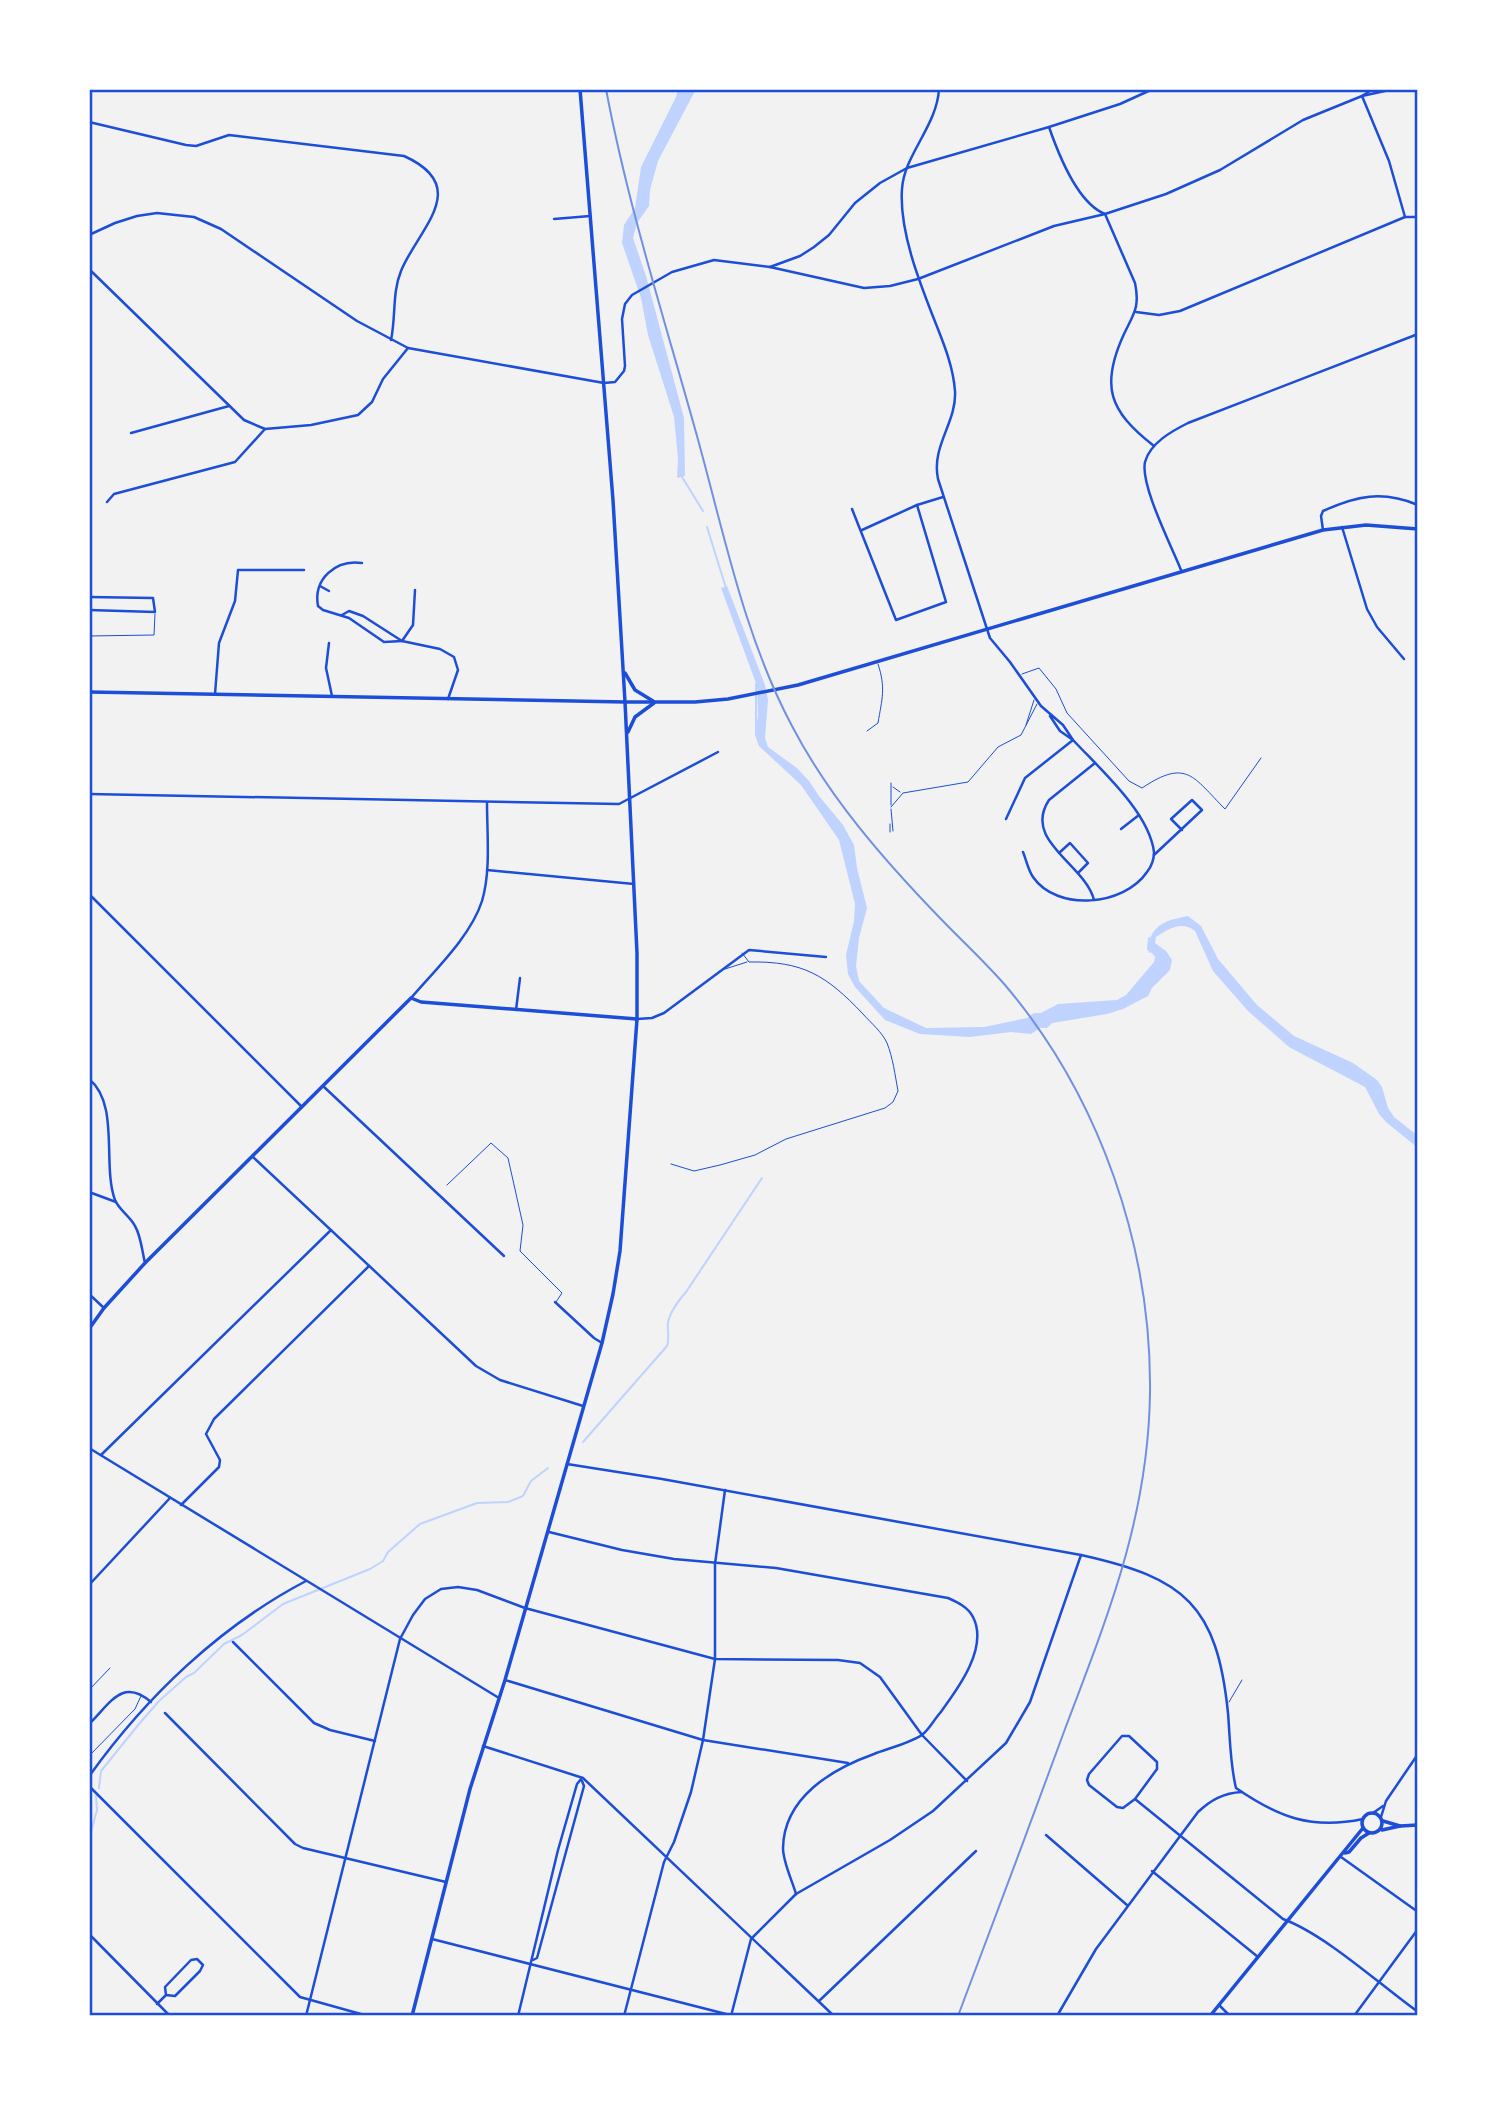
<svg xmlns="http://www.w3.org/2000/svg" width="1507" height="2105" font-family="Montserrat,sans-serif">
	<rect width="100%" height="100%" fill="#f2f2f2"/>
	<g fill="#bfd3fe">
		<path d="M678,89H696L658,161L650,190L649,206L637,223L633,238L646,276L684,418L685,476L677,478L678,458L674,417L648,335L641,298L622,243L624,225L635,208L641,167L676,97Z"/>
		<path d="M727,586L765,685L768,700L765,738L768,747L797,768L809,781L819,796L843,825L854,845L857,868L867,908L859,938L856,966L859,981L884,1008L926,1028L984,1027L1027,1018L1034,1013H1041L1058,1004L1117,1000L1126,995L1154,962L1155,957L1148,948C1151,924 1167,920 1188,916L1201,926L1218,959L1257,1005L1294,1036L1353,1063L1377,1080L1382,1087L1388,1108L1394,1117L1418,1136V1148L1386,1122L1379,1114L1365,1087L1289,1047L1248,1011L1213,971L1195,931C1182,920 1168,929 1156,937L1155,943L1166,951L1172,960L1170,970L1152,988L1148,996L1123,1009L1107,1014L1052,1023L1047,1028H1040L1031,1034L1011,1032L970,1037L920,1034L885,1020L855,987L848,974L846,955L854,921L855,904L839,840L801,785L759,746L755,735L758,716L757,686L721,588Z"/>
	</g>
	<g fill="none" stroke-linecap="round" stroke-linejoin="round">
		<g stroke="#bfd3fe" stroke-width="2">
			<path d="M682,477L703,511"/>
			<path d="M707,527L726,588"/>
			<path d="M756,734V684"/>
			<path d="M1149,938L1148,949L1150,952"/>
			<path d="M583,1442L667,1346C670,1337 667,1331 668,1323C670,1311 679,1300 686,1292L762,1178"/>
			<path d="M99,1788L101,1771L139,1724L159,1701L186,1677L194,1673L224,1644L242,1635L283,1604L370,1569L383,1561L388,1552L420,1524L477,1503L508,1502L523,1496L531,1481L548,1468"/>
			<path d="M89,1839L97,1810L96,1796"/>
		</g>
		<g stroke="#1d4ed8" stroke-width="1">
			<path d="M89,636L154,635L155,614"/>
			<path d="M1022,674L1039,668L1056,689L1067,713L1129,781L1142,788C1187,758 1193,777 1225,809L1261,758"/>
			<path d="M1026,725L1034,700"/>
			<path d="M867,731L878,723C882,699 886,688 878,664"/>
			<path d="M893,787L900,792"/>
			<path d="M891,805V783"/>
			<path d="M891,807L903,793L968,782L998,747L1021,735L1037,704"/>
			<path d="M891,809L893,831"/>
			<path d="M890,832V824"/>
			<path d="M725,969L747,962"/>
			<path d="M671,1164L694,1171L720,1165L755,1155L786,1139L885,1108L893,1102L898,1091C895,1075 893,1058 887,1043C882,1032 871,1023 863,1014C826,975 803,961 749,962L742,953"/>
			<path d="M447,1185L491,1143L508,1158L523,1225L520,1251L562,1293L556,1302"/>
			<path d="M89,1690L110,1668"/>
			<path d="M1229,1702L1242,1680"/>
			<path d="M89,1756L135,1709L141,1696"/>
		</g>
		<g stroke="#1d4ed8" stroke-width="2.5">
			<path d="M1373,89L1362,96L1389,161L1405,217"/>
			<path d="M89,122L186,145L196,146L229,135L404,156C473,187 418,229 401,271C392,293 396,317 391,340"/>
			<path d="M1049,127C1058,153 1077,203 1105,214L1135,283C1140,307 1134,313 1124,334C1100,386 1109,411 1154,446"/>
			<path d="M554,219L590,216"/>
			<path d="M770,267L800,256L814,247L829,235L855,203L880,183L907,168L1049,127L1120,104L1153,89"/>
			<path d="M89,269L244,420L265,429L311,425L358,415L372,402L383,379L408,348"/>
			<path d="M1136,312L1159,315L1180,311L1405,217H1418"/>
			<path d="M131,433L229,406"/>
			<path d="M107,502L114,494L235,462L265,429"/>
			<path d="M917,505L943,497"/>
			<path d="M852,509L896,620L946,602L917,505L862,530"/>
			<path d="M1342,527L1367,609L1377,627L1404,659"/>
			<path d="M1323,530L1321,516L1323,511C1356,496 1382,490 1418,505"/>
			<path d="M362,563C336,559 313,579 318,606L323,610L349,618L384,642L402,641"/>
			<path d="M1181,570C1172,547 1140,485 1145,462C1150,443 1172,431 1188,423L1418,334"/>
			<path d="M320,586L329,591"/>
			<path d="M415,590L413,625L402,641L440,649L454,657L458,670L448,699"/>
			<path d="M89,597L153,598L155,612L89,610"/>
			<path d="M342,615L349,611L363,616L402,641"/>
			<path d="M987,629L990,638L1010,662L1041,706L1063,725L1073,740L1060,731L1050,716"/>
			<path d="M329,643L326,668L332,696"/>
			<path d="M215,694L219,643L235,601L238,570H304"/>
			<path d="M89,794L619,804L718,752"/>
			<path d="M1006,819L1025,778L1073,740C1100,769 1149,812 1154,852C1154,859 1151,867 1147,872C1124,906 1057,912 1033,877C1028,870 1026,859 1023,852"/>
			<path d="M1121,829L1139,815"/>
			<path d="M1059,853L1070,843L1088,863L1078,873"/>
			<path d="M1154,855L1202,810L1192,800L1171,819L1182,830"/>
			<path d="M487,870L634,884"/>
			<path d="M89,894L302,1107"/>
			<path d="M1094,900C1085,864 1022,841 1049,800L1095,763"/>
			<path d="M411,998C434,971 471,936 482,901C491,871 487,834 487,803"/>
			<path d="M516,1010L520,978"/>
			<path d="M637,1019L652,1018L664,1013L749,950L826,957"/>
			<path d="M89,1079C120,1104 102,1165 115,1200C119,1210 130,1216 135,1226C141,1236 142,1251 145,1263"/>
			<path d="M323,1086L504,1256"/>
			<path d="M253,1157L476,1366L500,1380L583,1406"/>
			<path d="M89,1192L116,1202"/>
			<path d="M555,1302L594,1338L602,1343"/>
			<path d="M89,1448L499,1698"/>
			<path d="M101,1455L331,1230"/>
			<path d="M181,1505L219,1467L220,1460L206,1434L214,1419L369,1266"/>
			<path d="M549,1532L622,1550L674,1559L776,1568L948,1598C957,1602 968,1607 973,1617C989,1648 957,1690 940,1713C934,1720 929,1729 923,1734C914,1742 886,1749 874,1754C832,1769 784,1797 783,1848C783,1862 792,1880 796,1894"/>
			<path d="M89,1585L170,1498"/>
			<path d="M233,1642L314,1723L330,1730L375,1741"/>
			<path d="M505,1680L703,1740L848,1763"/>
			<path d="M165,1713L295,1844L303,1848L446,1882"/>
			<path d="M89,1724C110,1704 122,1677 151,1702"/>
			<path d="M483,1746L583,1778L834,2016"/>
			<path d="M89,1780L90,1775C146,1697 220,1626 306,1581"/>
			<path d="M89,1786L300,1997L368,2016"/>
			<path d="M1135,1799L1157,1769V1762L1129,1736H1122L1089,1774L1087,1780L1089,1785L1117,1807L1123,1808L1135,1799L1283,1919C1326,1935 1379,1984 1418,2012"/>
			<path d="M1373,1813L1383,1806"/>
			<path d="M1381,1817L1386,1801L1418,1754"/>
			<path d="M1046,1835L1127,1905"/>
			<path d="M1341,1857L1418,1912"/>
			<path d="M1152,1871L1258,1957"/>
			<path d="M89,1934L170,2016"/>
			<path d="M432,1939L730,2015"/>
			<path d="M533,1960L537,1958L584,1786L582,1781"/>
			<path d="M819,2001L976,1851"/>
			<path d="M157,2004L166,1995L165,1987L191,1960L197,1959L203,1965L200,1971L175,1996L166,1995"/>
			<path d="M1219,2005L1230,2016"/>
			<path d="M306,2016L400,1639L413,1615L425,1599L441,1589L458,1587L477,1590L525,1608L715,1659L838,1660L860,1663L880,1677L922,1735L967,1781"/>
			<path d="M518,2016L558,1850L577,1784L582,1778"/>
			<path d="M624,2016L664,1862L674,1842L691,1792L703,1740L715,1659V1564L725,1490"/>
			<path d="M731,2016L751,1939L796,1894L890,1840L933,1811L1006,1743L1030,1702L1081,1555"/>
			<path d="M1057,2016L1096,1949L1198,1812C1211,1800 1223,1793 1242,1792"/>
			<path d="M1354,2016L1418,1929"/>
		</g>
		<g stroke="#1d4ed8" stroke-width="2.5">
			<path d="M939,89C937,126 904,155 902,189C899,230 919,281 934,319C943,342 953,365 955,391C957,422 931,446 938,479L987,629"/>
			<path d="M89,235L115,223L137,216L157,213L194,217L221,229L357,321L408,348L604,383L615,382L624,371L625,366L622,319L625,304L632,295L672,272L714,260L770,267L864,288L890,286L918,279L1054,226L1105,214L1166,194L1220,170L1303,120L1362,96L1394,89"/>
			<path d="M89,1294L104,1308"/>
			<path d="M567,1464L662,1479L1081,1555C1185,1578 1217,1605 1228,1713C1230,1737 1230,1764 1236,1788C1278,1817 1311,1830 1363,1819"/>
		</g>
		<path stroke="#1d4ed8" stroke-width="3.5" d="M89,1329L104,1308L145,1263L411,998L421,1002L637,1019"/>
		<g stroke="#1d4ed8" stroke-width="3.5">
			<path d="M625,673L635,690L653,701"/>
			<path d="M89,692L625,702H695L728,699L798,685L1323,530L1366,525L1418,529"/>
			<path d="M628,732L635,717L654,703"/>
			<circle cx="1372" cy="1823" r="10"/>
			<path d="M1383,1821L1400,1826"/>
			<path d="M1382,1830L1400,1826L1418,1825"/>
			<path d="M1345,1853L1349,1852L1361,1838L1369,1833"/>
			<path d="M412,2016L470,1789L505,1680L602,1343L613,1294L620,1251L637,1019V953L625,702L613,500L580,89"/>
			<path d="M1210,2016L1363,1828"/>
		</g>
		<path stroke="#7290e2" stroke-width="2" d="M606,89C628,206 665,321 697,436C724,533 744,636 792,726C829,797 883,859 939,917C961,940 984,961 1005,985C1100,1097 1152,1248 1150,1394C1148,1518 1108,1615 1065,1729C1030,1825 994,1920 958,2016"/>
	</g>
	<rect width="1507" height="2105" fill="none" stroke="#ffffff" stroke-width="182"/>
	<rect x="91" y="91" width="1325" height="1923" fill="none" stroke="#1d4ed8" stroke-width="2.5"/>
</svg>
